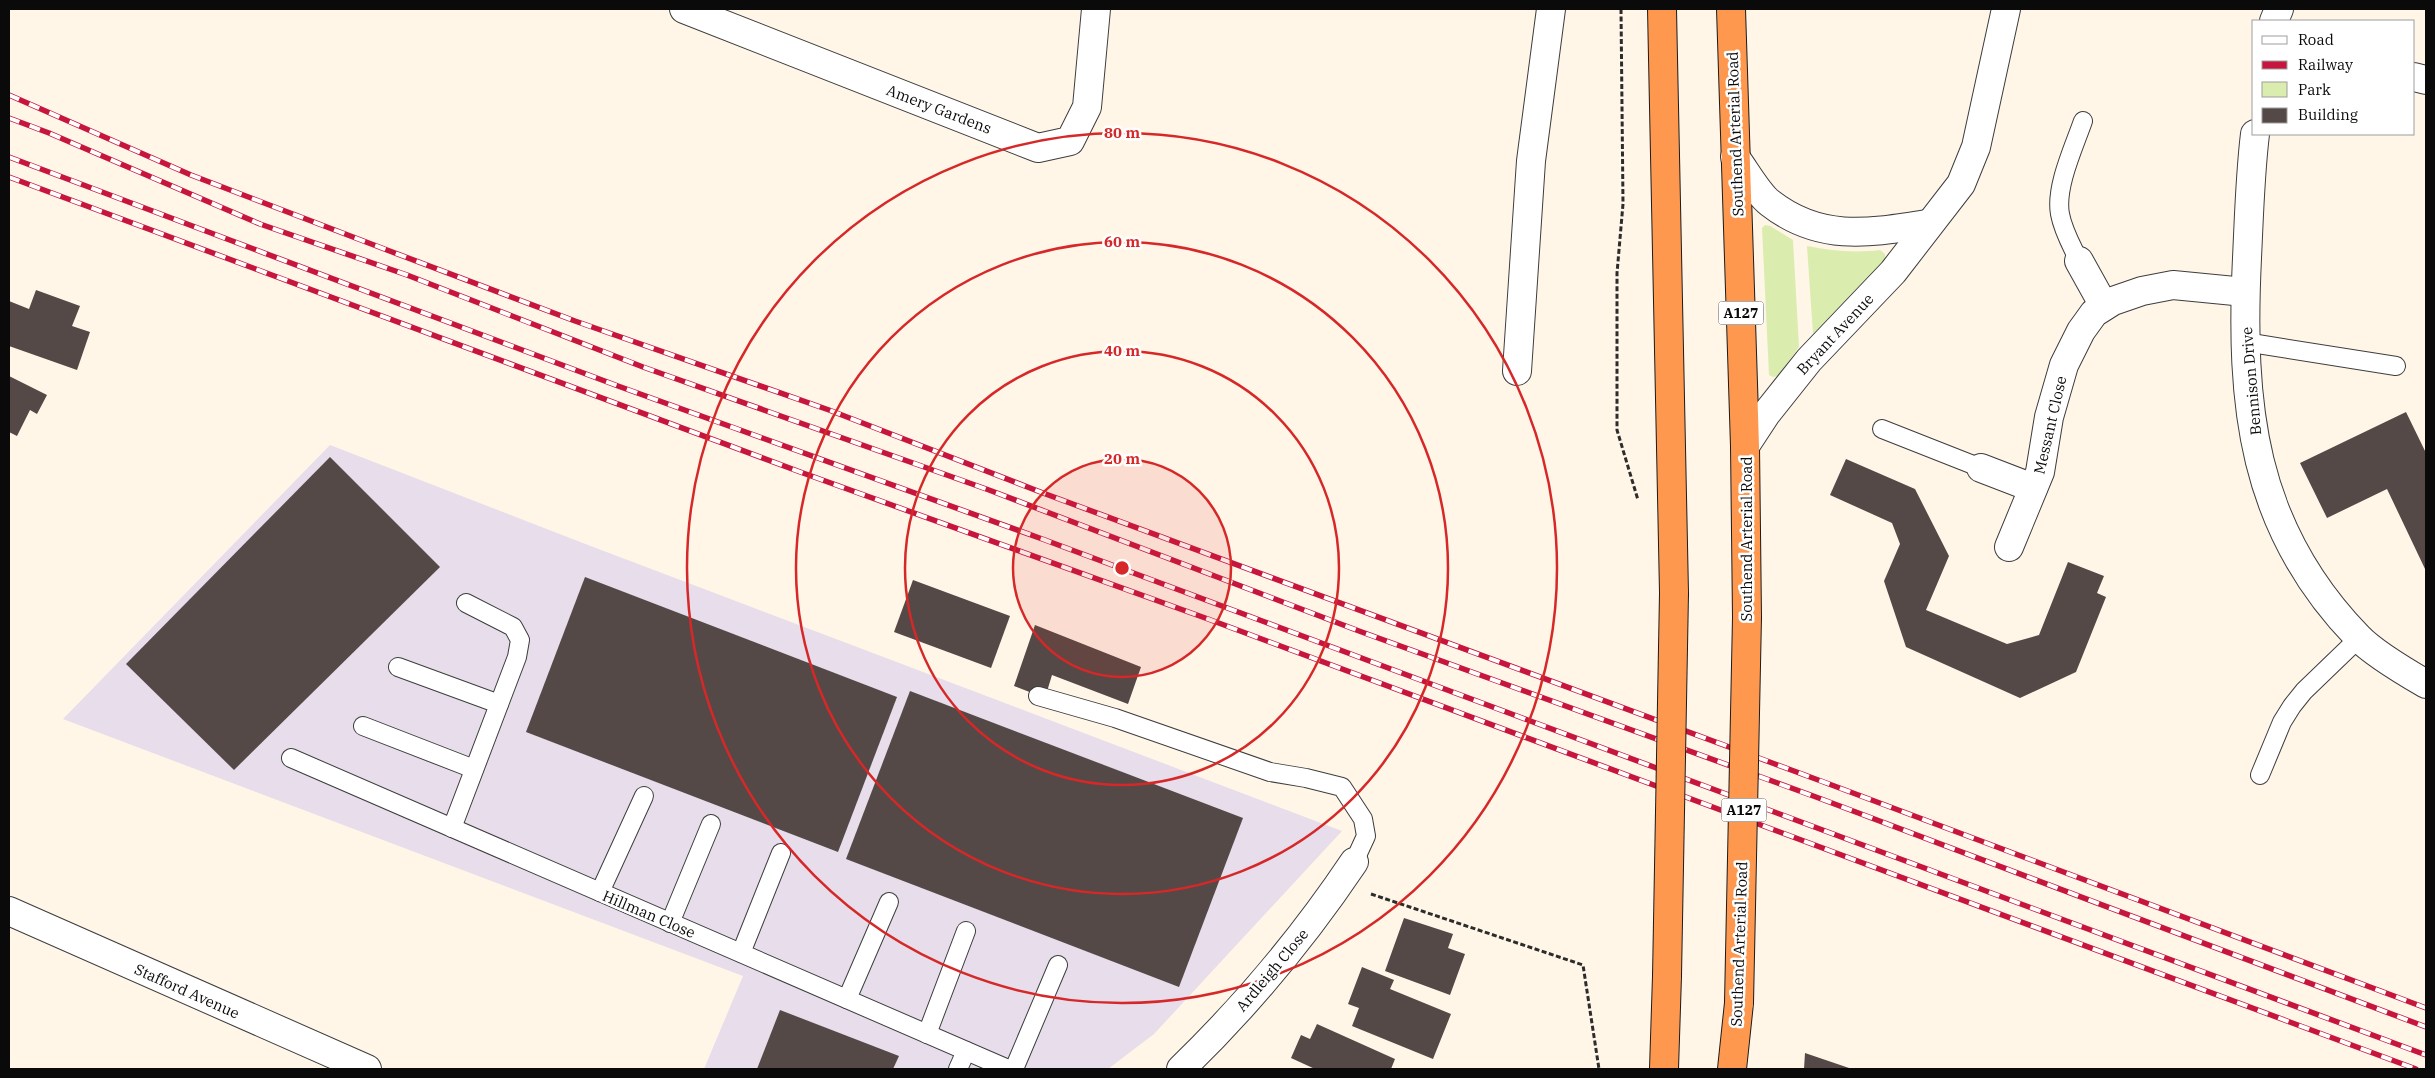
<svg xmlns="http://www.w3.org/2000/svg" width="2435" height="1078" font-family="'IBM Plex Serif',serif">
	<rect width="100%" height="100%" fill="#fff6e8"/>
	<path fill="#e7ddeb" d="M330,445L588,545L1342,831L1154,1034L1108,1069H704L743,976L63,719Z"/>
	<g fill="#daedae">
		<path d="M1765,225L1770,226L1793,240L1799,347L1778,376L1773,377L1769,375L1762,228Z"/>
		<path d="M1807,246C1832,251 1855,253 1880,250L1885,254V259L1813,334Z"/>
	</g>
	<g fill="#544946">
		<path d="M36,290L80,306L72,326L90,332L77,370L9,346V301L29,309Z"/>
		<path d="M9,376L47,395L37,414L30,410L17,436L9,432Z"/>
		<path d="M2406,412L2426,453V571L2387,489L2327,518L2300,463Z"/>
		<path d="M330,457L440,567L234,770L126,664Z"/>
		<path d="M1846,459L1915,489L1949,556L1926,610L2007,644L2039,635L2068,562L2104,576L2097,593L2106,597L2076,672L2020,698L1906,647L1884,581L1900,544L1892,523L1830,495Z"/>
		<path d="M585,577L897,697L838,852L526,732Z"/>
		<path d="M913,580L1010,616L991,668L894,632Z"/>
		<path d="M1035,625L1141,667L1128,704L1052,675L1045,698L1014,686Z"/>
		<path d="M910,691L1243,818L1179,987L846,859Z"/>
		<path d="M1404,918L1453,934L1448,948L1465,954L1450,995L1385,971Z"/>
		<path d="M1362,967L1394,980L1390,989L1451,1014L1433,1059L1352,1026L1359,1008L1348,1004Z"/>
		<path d="M780,1010L899,1056L893,1069H757Z"/>
		<path d="M1317,1024L1395,1059L1391,1069H1315L1291,1058L1301,1035L1310,1039Z"/>
		<path d="M1805,1053L1852,1069H1804Z"/>
	</g>
	<g fill="none" stroke-linecap="round" stroke-linejoin="round">
		<defs>
			<g id="service">
				<path d="M2079,261C2072,246 2063,231 2060,214C2055,187 2074,147 2083,121"/>
				<path d="M2245,342L2396,366"/>
				<path d="M1882,429L1981,468"/>
				<path d="M398,667L499,704"/>
				<path d="M1038,696L1115,718L1270,772L1306,778L1342,787L1363,819L1366,836L1354,862"/>
				<path d="M363,726L474,769"/>
				<path d="M291,758L1008,1069"/>
				<path d="M2260,775L2282,722L2292,706L2304,691L2359,638"/>
				<path d="M452,828L517,657L520,640L513,627L466,603"/>
				<path d="M600,892L644,796"/>
				<path d="M670,923L711,824"/>
				<path d="M741,953L781,853"/>
				<path d="M847,999L889,902"/>
				<path d="M927,1034L966,931"/>
				<path d="M958,1069L966,1051"/>
				<path d="M1014,1069L1058,965"/>
			</g>
			<g id="minor">
				<path d="M684,9L1038,148L1070,141L1087,107L1096,9"/>
				<path d="M2274,21L2279,9"/>
				<path d="M2414,77L2426,80"/>
				<path d="M2255,134C2250,175 2249,217 2247,258C2240,404 2251,527 2358,637C2373,653 2407,673 2426,684"/>
				<path d="M2079,261L2104,306"/>
				<path d="M1517,371L1531,161L1551,9"/>
				<path d="M1981,468L2033,488"/>
				<path d="M2009,547L2040,472L2049,417L2064,365L2081,331L2094,313L2113,301L2142,291L2173,285L2245,292"/>
				<path d="M9,911L367,1069"/>
				<path d="M1181,1069C1246,1006 1303,938 1354,862"/>
			</g>
			<g id="tertiary">
				<path d="M1735,157C1745,170 1758,194 1770,203C1820,242 1869,233 1927,224"/>
				<path d="M1745,446L1766,414L1809,360L1893,272L1961,184L1976,147L2006,9"/>
			</g>
			<g id="trunk">
				<path d="M1662,9L1674,593"/>
				<path d="M1731,9L1745,446L1747,617"/>
				<path d="M1664,1069L1667,976"/>
				<path d="M1732,1069L1739,1003"/>
			</g>
		</defs>
		<use href="#service" stroke="#3d3d3d" stroke-width="20"/>
		<use href="#minor" stroke="#3d3d3d" stroke-width="30"/>
		<use href="#tertiary" stroke="#3d3d3d" stroke-width="30"/>
		<use href="#trunk" stroke="#1b1b1b" stroke-width="30"/>
		<g stroke="#2c2c2c" stroke-width="3" stroke-dasharray="5 2.5" stroke-linecap="butt">
			<path d="M1621,9L1623,204L1617,273V430L1638,500"/>
			<path d="M1371,894L1583,965L1599,1069"/>
		</g>
		<use href="#service" stroke="#fff" stroke-width="18"/>
		<use href="#minor" stroke="#fff" stroke-width="28"/>
		<use href="#tertiary" stroke="#fff" stroke-width="28"/>
		<use href="#trunk" stroke="#ff984f" stroke-width="28"/>
		<defs>
			<g id="rail">
				<path d="M9,95L191,175L387,250L575,321L829,410L1043,493L1821,781L2426,1008"/>
				<path d="M9,118L49,133L260,224L407,275L643,367L989,490L1359,631L1816,797L2426,1027"/>
				<path d="M9,157L618,386L1045,540L2426,1055"/>
				<path d="M9,177L803,473L1208,619L2416,1069"/>
			</g>
		</defs>
		<use href="#rail" stroke="#c6163e" stroke-width="5.5"/>
		<use href="#rail" stroke="#fff" stroke-width="4" stroke-dasharray="11" stroke-linecap="butt"/>
		<defs>
			<g id="trunk-bridge">
				<path d="M1667,976L1674,593"/>
				<path d="M1739,1003L1747,617"/>
			</g>
		</defs>
		<use href="#trunk-bridge" stroke="#1b1b1b" stroke-width="30" stroke-linecap="butt"/>
		<use href="#trunk-bridge" stroke="#ff984f" stroke-width="28"/>
	</g>
	<circle cx="1122" cy="568" r="109" fill="#d62828" fill-opacity=".12"/>
	<g fill="none" stroke="#d62828" stroke-width="2.5">
		<circle cx="1122" cy="568" r="109"/>
		<circle cx="1122" cy="568" r="217"/>
		<circle cx="1122" cy="568" r="326"/>
		<circle cx="1122" cy="568" r="435"/>
	</g>
	<g text-anchor="middle" dominant-baseline="central" stroke-width="5" stroke-linejoin="round" paint-order="stroke">
		<g fill="#fff" stroke="#545454" stroke-width="1">
			<rect x="1718.5" y="301.5" width="45" height="23" rx="4"/>
			<rect x="1721.5" y="798.5" width="45" height="23" rx="4"/>
		</g>
		<g font-size="14" font-weight="bold" fill="#0a0a0a">
			<text x="1741" y="313">A127</text>
			<text x="1744" y="810">A127</text>
		</g>
		<g font-size="15" fill="#0a0a0a" stroke="#fff">
			<text transform="translate(939 109) rotate(21)">Amery Gardens</text>
			<text transform="translate(1735 134) rotate(-92)">Southend Arterial Road</text>
			<text transform="translate(1835 334) rotate(-47)">Bryant Avenue</text>
			<text transform="translate(2251 381) rotate(-95)">Bennison Drive</text>
			<text transform="translate(2050 425) rotate(-77)">Messant Close</text>
			<text transform="translate(1746 539) rotate(-90)">Southend Arterial Road</text>
			<text transform="translate(649 914) rotate(23)">Hillman Close</text>
			<text transform="translate(1739 944) rotate(-88)">Southend Arterial Road</text>
			<text transform="translate(1272 970) rotate(-50)">Ardleigh Close</text>
			<text transform="translate(187 991) rotate(24)">Stafford Avenue</text>
		</g>
	</g>
	<circle cx="1122" cy="568" r="8" fill="#d62828" stroke="#fff" stroke-width="2.5"/>
	<g font-size="15" text-anchor="middle" font-weight="bold" fill="#d62828" stroke="#fff" stroke-width="5" stroke-linejoin="round" paint-order="stroke">
		<text x="1122" y="138">80 m</text>
		<text x="1122" y="247">60 m</text>
		<text x="1122" y="356">40 m</text>
		<text x="1122" y="464">20 m</text>
	</g>
	<rect width="2435" height="1078" fill="none" stroke="#0a0a0a" stroke-width="20"/>
	<rect x="2252" y="20" width="162" height="115" fill="#ffffff" stroke="#9d9d9d"/>
	<rect x="2262" y="36" width="25" height="8" fill="#ffffff" stroke="#9d9d9d"/>
	<text x="2298" y="45" font-size="15" fill="#0a0a0a">Road</text>
	<rect x="2262" y="61" width="25" height="8" fill="#c6163e" stroke="#9d9d9d"/>
	<text x="2298" y="70" font-size="15" fill="#0a0a0a">Railway</text>
	<rect x="2262" y="82" width="25" height="15" fill="#daedae" stroke="#9d9d9d"/>
	<text x="2298" y="95" font-size="15" fill="#0a0a0a">Park</text>
	<rect x="2262" y="108" width="25" height="15" fill="#544946" stroke="#9d9d9d"/>
	<text x="2298" y="120" font-size="15" fill="#0a0a0a">Building</text>
</svg>
